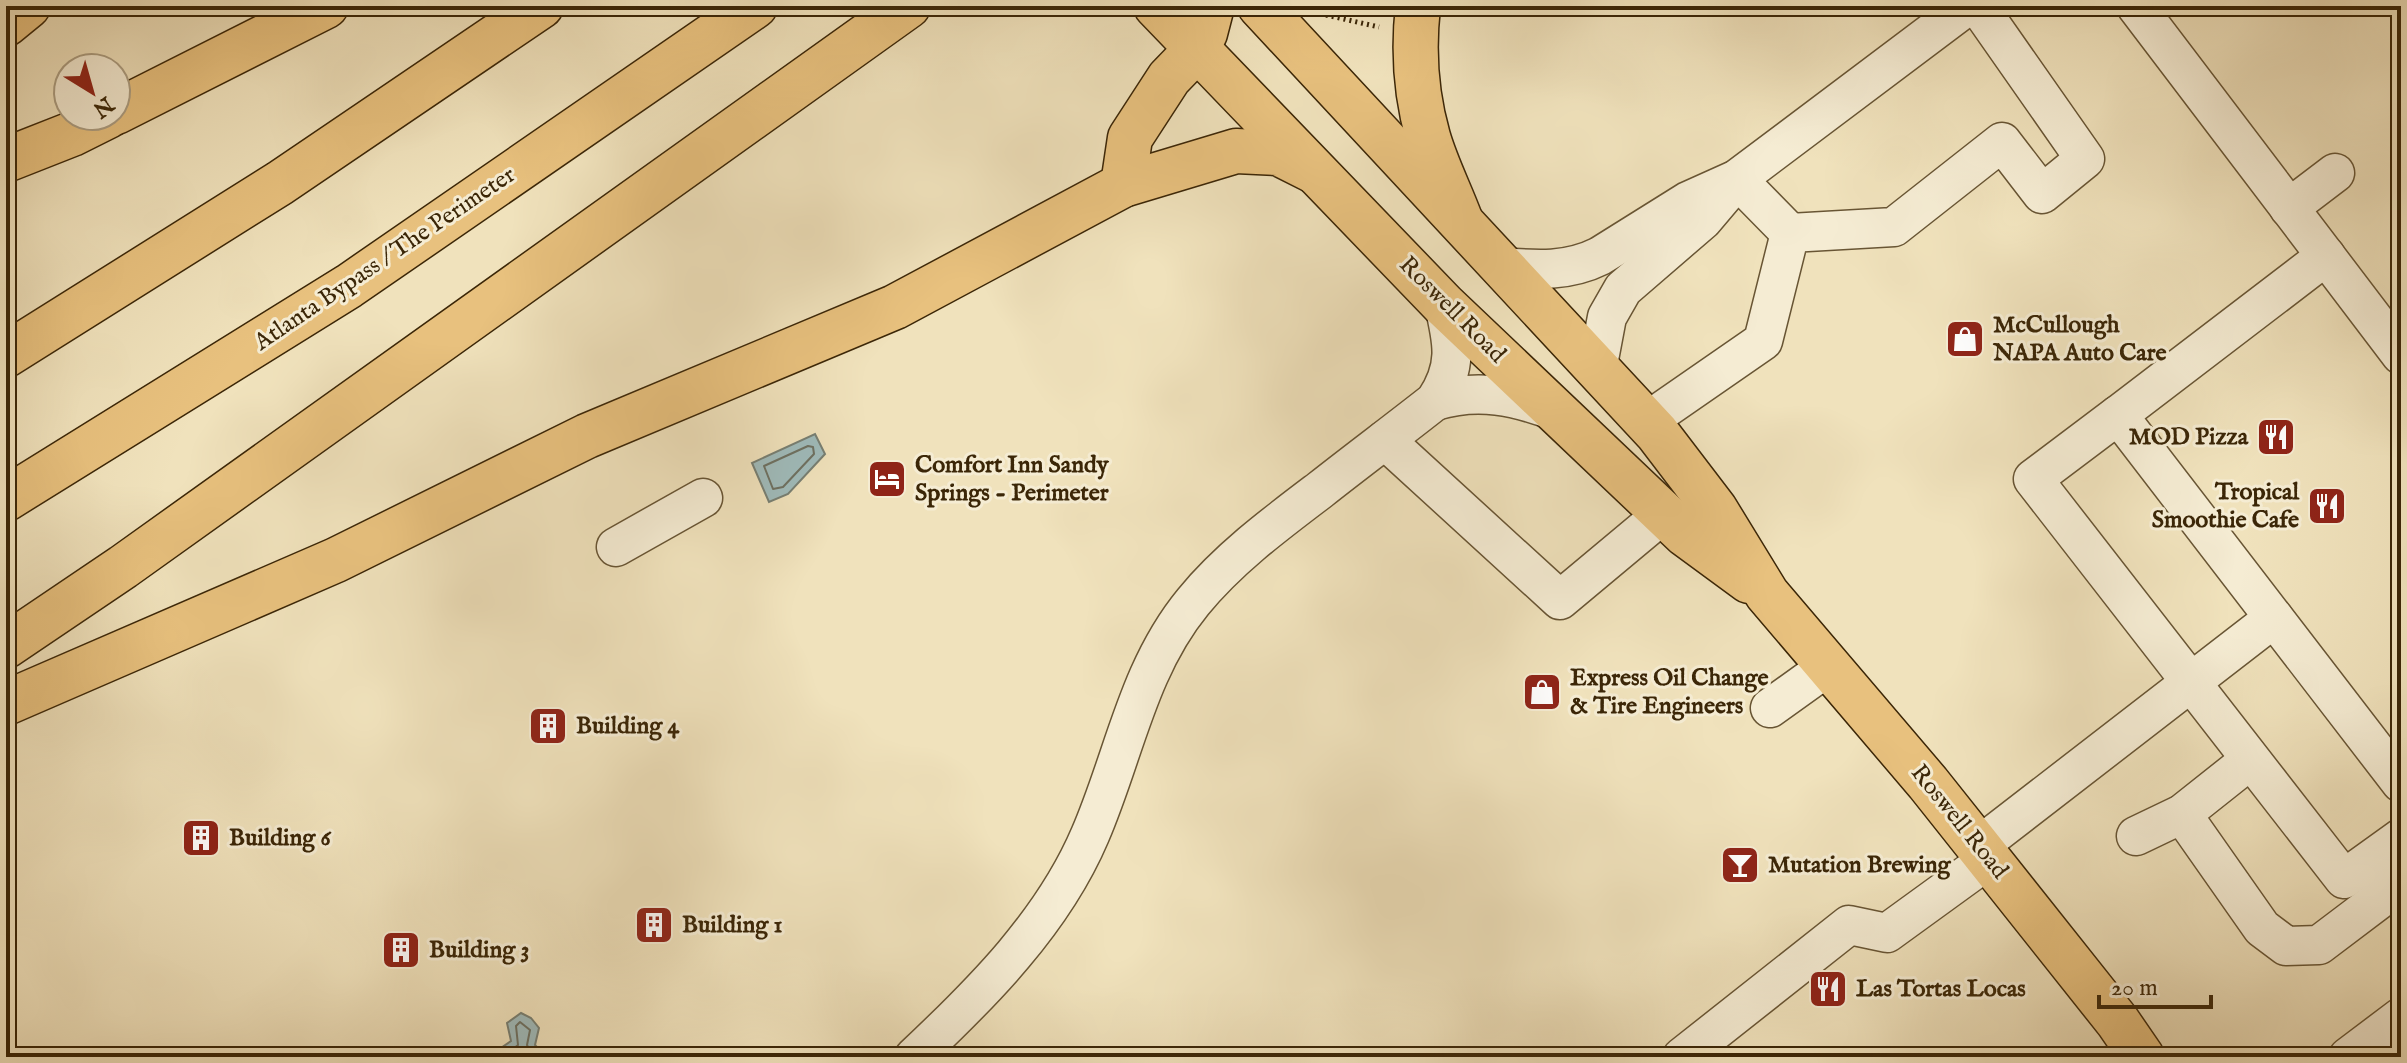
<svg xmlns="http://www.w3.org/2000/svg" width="2407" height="1063" font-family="'IM FELL English',serif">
	<rect width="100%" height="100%" fill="#f0e2bc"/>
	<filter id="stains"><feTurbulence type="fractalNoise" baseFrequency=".0025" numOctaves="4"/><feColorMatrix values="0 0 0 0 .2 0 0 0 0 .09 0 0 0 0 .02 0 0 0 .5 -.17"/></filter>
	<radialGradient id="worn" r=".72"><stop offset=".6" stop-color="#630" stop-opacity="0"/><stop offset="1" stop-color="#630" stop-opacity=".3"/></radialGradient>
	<g fill="#9fbbbb" stroke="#777f73" stroke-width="2">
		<path d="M815,434L825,454L788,494L769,502L752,463Z"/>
		<path d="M521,1013L531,1018L539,1028L535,1045L546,1057H494L495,1052L511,1041L507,1023Z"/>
	</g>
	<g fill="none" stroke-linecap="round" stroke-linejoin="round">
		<g stroke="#6d7061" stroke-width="2">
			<path d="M808,446L813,447L814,454L783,487L773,489L764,466Z"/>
			<path d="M503,1057L518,1045L516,1026L520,1022L530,1030L527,1045L533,1057"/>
		</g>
		<defs>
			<g id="minor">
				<path d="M2136,6L2401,355"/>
				<path d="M1737,179L1790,233"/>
				<path d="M2289,208L2335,173"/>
				<path d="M1502,267C1537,270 1568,272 1600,256L1688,201L1737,179L1967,6"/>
				<path d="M1597,370L1607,317L1623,289L1703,220L1725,194"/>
				<path d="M1435,401C1478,388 1516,396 1557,412"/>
				<path d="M2118,415L2326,256"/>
				<path d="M1646,422L1763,341L1790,233L1894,227L2002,142L2042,194L2085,159L1978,6"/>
				<path d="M1385,440L1560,600L1663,514"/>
				<path d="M616,547L703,498"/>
				<path d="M1770,708L1830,665"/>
				<path d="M2401,783L2118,415L2033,479L2344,879L2401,838"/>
				<path d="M2182,814L2262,928L2286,946L2319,945L2401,883"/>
				<path d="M2136,836L2182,814L2250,760"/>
				<path d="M1979,846L2274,618"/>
				<path d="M914,1057C982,993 1053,922 1090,835C1124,757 1137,670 1193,602C1228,559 1275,524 1320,490C1358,460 1397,431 1435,401C1458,367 1453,343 1444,305"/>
				<path d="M1682,1057L1849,925L1887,933L1989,859"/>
				<path d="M2348,1057L2401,1017"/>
			</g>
			<g id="major">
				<path d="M1156,6L1444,305L1685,534L1749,581"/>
				<path d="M1260,6L1657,433L1715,509L1767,594L1928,783L2118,1022L2142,1057"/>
			</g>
			<g id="highway">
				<path d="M1418,6C1413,50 1416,95 1428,137C1436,165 1450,192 1460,219"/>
				<path d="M6,24L28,6"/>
				<path d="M116,112L326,6"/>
				<path d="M6,160L72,134L108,116"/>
				<path d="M1123,185L1130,138L1169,78L1197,49L1205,33L1212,6"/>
				<path d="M6,355L280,183L541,6"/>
				<path d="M6,499L349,286L755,6"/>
				<path d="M6,646L123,567L908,6"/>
				<path d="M6,703L336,560L587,436L895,307L1123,185L1236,151L1278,153L1314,171"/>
			</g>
		</defs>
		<use href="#minor" stroke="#685534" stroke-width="41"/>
		<use href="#major" stroke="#3b2607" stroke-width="47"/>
		<use href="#highway" stroke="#3b2607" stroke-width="47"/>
		<path stroke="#3b2607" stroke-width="5" stroke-dasharray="2 4" stroke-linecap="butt" d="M1326,15L1379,27"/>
		<use href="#minor" stroke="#f5ecd3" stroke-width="38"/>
		<use href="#major" stroke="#e8c17e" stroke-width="44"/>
		<use href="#highway" stroke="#e8c17e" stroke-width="44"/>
	</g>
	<defs>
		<symbol id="shop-square" viewBox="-11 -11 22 22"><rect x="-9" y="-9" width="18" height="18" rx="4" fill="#8f2418" stroke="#f5ecd3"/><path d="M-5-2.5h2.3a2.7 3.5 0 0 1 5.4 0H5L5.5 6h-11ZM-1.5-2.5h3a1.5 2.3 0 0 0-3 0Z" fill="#fff"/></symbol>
		<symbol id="restaurant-square" viewBox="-11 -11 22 22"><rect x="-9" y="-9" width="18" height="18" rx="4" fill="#8f2418" stroke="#f5ecd3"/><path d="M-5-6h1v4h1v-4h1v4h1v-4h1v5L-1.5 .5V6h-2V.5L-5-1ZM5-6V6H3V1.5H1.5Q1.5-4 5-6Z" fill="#fff"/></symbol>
		<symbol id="hotel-square" viewBox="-11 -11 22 22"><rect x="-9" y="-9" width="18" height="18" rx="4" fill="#8f2418" stroke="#f5ecd3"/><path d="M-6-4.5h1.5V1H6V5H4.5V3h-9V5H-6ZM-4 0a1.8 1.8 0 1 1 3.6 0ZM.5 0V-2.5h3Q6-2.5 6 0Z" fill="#fff"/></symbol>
		<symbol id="building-square" viewBox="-11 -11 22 22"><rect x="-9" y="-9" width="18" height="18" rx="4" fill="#8f2418" stroke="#f5ecd3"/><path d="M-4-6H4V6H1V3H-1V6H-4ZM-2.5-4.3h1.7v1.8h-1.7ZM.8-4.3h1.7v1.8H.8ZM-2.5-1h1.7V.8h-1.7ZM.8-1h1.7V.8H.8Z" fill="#fff"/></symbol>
		<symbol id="bar-square" viewBox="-11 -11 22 22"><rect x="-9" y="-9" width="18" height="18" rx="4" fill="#8f2418" stroke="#f5ecd3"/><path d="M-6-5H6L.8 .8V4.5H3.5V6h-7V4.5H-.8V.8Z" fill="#fff"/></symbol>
	</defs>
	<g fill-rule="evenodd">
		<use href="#shop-square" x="1943" y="317" width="44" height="44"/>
		<use href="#restaurant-square" x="2254" y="415" width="44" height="44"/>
		<use href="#hotel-square" x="865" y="457" width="44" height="44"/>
		<use href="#restaurant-square" x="2305" y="484" width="44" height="44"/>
		<use href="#shop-square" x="1520" y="670" width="44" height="44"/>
		<use href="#building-square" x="526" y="704" width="44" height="44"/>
		<use href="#building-square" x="179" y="816" width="44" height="44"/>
		<use href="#bar-square" x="1718" y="843" width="44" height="44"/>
		<use href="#building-square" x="632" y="903" width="44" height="44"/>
		<use href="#building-square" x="379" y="928" width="44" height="44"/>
		<use href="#restaurant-square" x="1806" y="967" width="44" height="44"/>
	</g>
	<g text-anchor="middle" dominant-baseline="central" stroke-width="6" stroke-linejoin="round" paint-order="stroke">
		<g font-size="24" fill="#3b2607" stroke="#f5ecd3">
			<text transform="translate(385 259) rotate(-34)">Atlanta Bypass / The Perimeter</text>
			<text transform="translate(1452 310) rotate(45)">Roswell Road</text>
			<text transform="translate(1959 822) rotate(51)">Roswell Road</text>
		</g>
		<g font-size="24" font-weight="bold" fill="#3b2607" stroke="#f5ecd3" text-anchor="start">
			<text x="1993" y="325">McCullough<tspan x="1993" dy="28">NAPA Auto Care</tspan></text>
			<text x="2248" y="437" text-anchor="end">MOD Pizza</text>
			<text x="915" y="465">Comfort Inn Sandy<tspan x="915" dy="28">Springs - Perimeter</tspan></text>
			<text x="2299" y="492" text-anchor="end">Tropical<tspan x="2299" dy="28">Smoothie Cafe</tspan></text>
			<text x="1570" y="678">Express Oil Change<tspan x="1570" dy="28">&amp; Tire Engineers</tspan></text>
			<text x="576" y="726">Building 4</text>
			<text x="229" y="838">Building 6</text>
			<text x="1768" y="865">Mutation Brewing</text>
			<text x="682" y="925">Building 1</text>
			<text x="429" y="950">Building 3</text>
			<text x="1856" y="989">Las Tortas Locas</text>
		</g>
	</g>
	<rect width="2407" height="1063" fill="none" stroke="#f0e2bc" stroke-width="32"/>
	<rect x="8" y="8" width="2391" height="1047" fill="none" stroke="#3b2607" stroke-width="4"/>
	<rect x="16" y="16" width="2375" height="1031" fill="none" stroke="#3b2607" stroke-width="2"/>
	<g transform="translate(92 92) rotate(143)"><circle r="38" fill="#f5ecd3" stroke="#ab9d81" stroke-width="2"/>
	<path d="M0-6L14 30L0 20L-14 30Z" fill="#8f2418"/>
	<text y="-12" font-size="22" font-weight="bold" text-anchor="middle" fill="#3b2607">N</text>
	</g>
	<path d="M2099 995v12h112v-12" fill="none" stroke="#3b2607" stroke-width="4"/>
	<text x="2111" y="995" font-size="24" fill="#3b2607" stroke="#f5ecd3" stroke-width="6" paint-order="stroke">20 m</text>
	<rect width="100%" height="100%" filter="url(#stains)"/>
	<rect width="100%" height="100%" fill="url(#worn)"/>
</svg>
